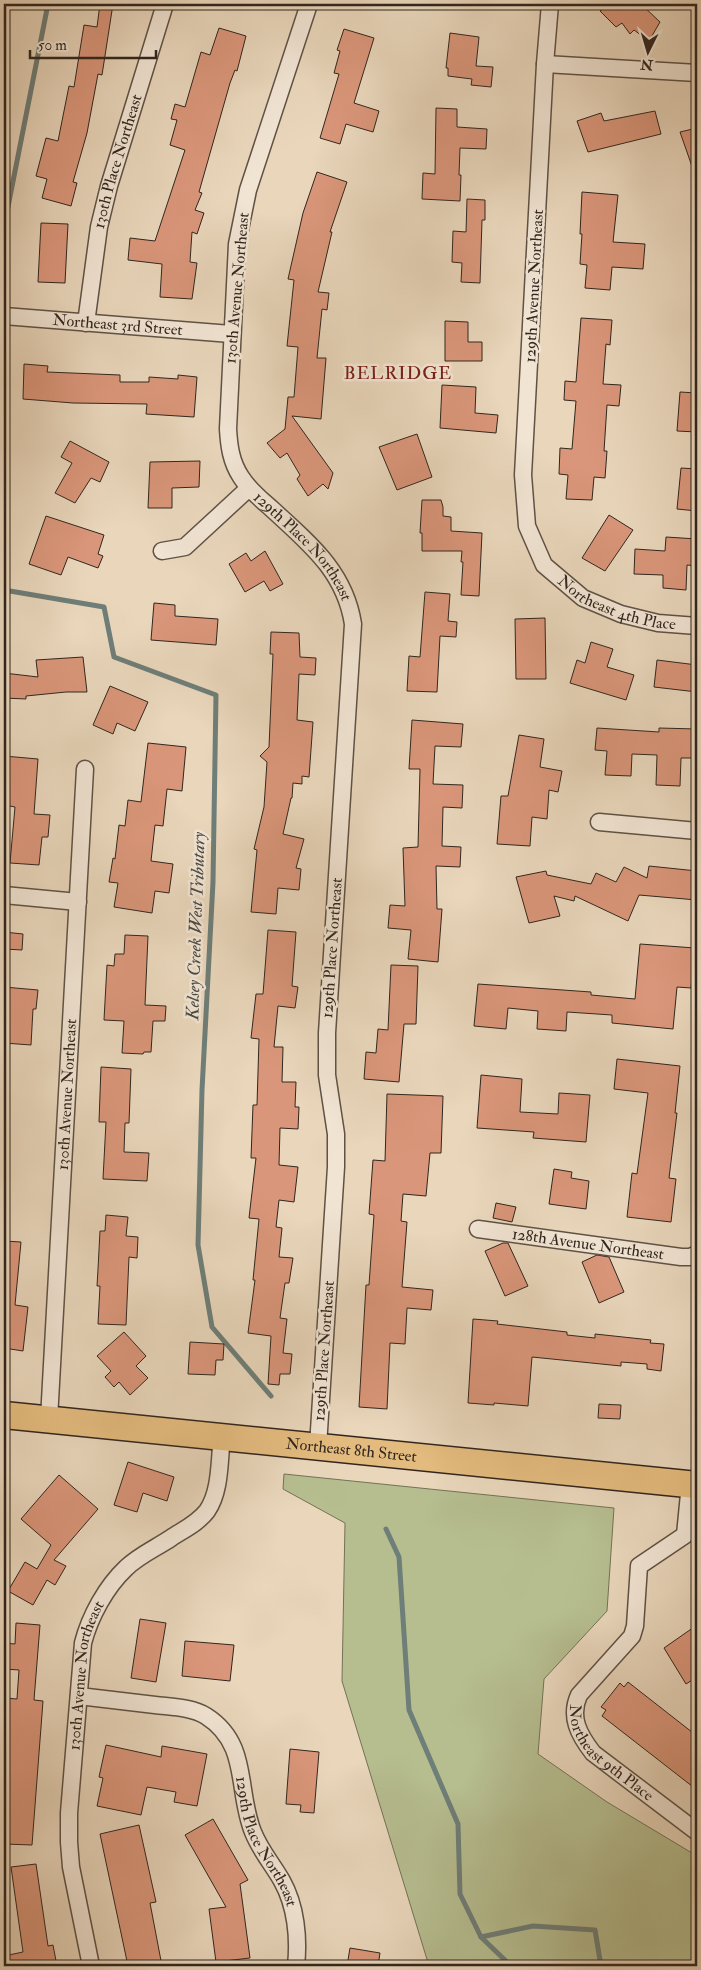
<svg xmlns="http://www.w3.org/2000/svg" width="701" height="1970" font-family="'IM FELL Double Pica',serif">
	<rect width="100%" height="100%" fill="#e9d6bb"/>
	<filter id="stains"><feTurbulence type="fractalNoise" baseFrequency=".004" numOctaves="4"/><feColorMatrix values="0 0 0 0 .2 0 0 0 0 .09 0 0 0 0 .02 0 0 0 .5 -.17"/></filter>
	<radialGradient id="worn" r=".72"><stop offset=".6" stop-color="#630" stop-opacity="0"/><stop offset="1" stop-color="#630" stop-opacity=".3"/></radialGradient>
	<path fill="#b6be90" stroke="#747257" d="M284,1474L614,1508L607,1611L544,1679L538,1754L607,1802L697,1856V1966H429L342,1681L345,1523L283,1489Z"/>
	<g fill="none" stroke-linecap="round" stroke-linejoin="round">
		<g stroke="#6e7e78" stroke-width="5">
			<path d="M4,227L48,4"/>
			<path d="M4,590L104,607L114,657L216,695L213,882L202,1090L198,1245L212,1327L271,1396"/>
			<path d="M386,1529L399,1557L409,1710L458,1824L460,1894L481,1937L533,1926L595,1930L601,1966"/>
			<path d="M481,1937L511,1966"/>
		</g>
	</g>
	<g fill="#da967a" stroke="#31261e">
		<path d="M100,4H113L102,75L98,74L87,133L73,182L77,183L71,206L42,198L47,179L36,176L46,138L58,141L69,86L74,87L84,25L97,27Z"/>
		<path d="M610,4H641L660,22L649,41L634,30L630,34L622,23L616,27L600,11Z"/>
		<path d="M219,28L246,36L237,71L235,70L230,83L199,192L202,193L195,210L204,213L197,234L192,232L190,262L197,263L192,299L160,297L162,264L128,260L130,238L155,241L185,150L170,145L177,120L171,119L175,104L185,107L201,52L210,55Z"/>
		<path d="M344,29L374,38L354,103L379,111L373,132L346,124L340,144L320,138L339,74L334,73L340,51L337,50Z"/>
		<path d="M450,33L479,37L476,66L493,67L491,87L471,85L472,79L448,76V68H446Z"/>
		<path d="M436,108L457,109V127L487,129L486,149L460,148L459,175H461L460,201L422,199L423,173L435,174Z"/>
		<path d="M655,111L661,134L588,152L577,121L601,113L604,121Z"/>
		<path d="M697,128V175H695L680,132Z"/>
		<path d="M317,172L347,182L330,232H332L318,292L329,293L327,310L322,309L317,358H326L321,419L292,416L333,473L328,489L323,484L308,496L297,479L300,475L287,453L280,458L267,443L285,429L288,397H294L298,347L287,346L294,280L288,279L303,213Z"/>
		<path d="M582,192L618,195L613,242L645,244L643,269L612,267L610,290L585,288L587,265L580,264L582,234H580Z"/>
		<path d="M467,199L485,200V220H482L480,283L461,282L462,263L452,262L453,231L466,232Z"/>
		<path d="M41,223L68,224L65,283L38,282Z"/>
		<path d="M581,318L612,320L610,345L606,344L603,384L621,385L619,406L607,405L604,451H607L605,478L594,477L592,500L566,499L568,475L559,474L560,448L572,449L576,401L564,400L565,381L576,382Z"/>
		<path d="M445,321L468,322V342H482V361H445Z"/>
		<path d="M24,364L48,366L47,372L120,375V382H149V377L178,379V375L197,377L194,417L146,414L147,404L73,403L23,399Z"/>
		<path d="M442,385L476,387L475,413L498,415L496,433L440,428Z"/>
		<path d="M680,392L697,393V432L677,431Z"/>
		<path d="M417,434L432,477L397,490L379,447Z"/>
		<path d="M70,441L109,462L100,482L91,478L75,503L55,493L72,463L61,457Z"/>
		<path d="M200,461L199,487L172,488V508H148L150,462Z"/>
		<path d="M681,468L697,469V511L677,509Z"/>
		<path d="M422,500H441L443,507V516L451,517V531L482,533L479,596L461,595L463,562H461L462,551H422V533H420Z"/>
		<path d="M609,515L633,530L605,571L582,558Z"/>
		<path d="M46,516L104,535L98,554L103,556L98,568L68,557L61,575L29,564Z"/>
		<path d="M666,537L697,539V566L687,565L686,590L663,588V575L634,574L635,549L665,551Z"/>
		<path d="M265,551L283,584L270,591L264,581L245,592L229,564L246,553L251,561Z"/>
		<path d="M425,592L450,594L448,621L457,622L456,637L440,636L437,692L407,691L409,656L420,657Z"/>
		<path d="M154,603L175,605V616L218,619L216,645L151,640Z"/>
		<path d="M545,618L546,679H516L515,619Z"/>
		<path d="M271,632L299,633L300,657L316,658L315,675L299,674L297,720L313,722L309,777L302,776V784L293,783L292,798H291L283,834L304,839L296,868L301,869L299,890L278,888L276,914L251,912L257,850L254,849L264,807L267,762L260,756L269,747L273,654H270Z"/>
		<path d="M591,642L613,649L607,667L634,675L626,700L570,683L577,660L585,663Z"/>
		<path d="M83,657L87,692H66L26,696V699L4,698V673L38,677L36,660Z"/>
		<path d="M657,660L697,665V692L654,687Z"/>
		<path d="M110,686L148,702L135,731L117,723L113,734L93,725Z"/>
		<path d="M412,720L463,724L461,747L435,746L433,784L463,785L462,808L443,807L442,846L461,847L460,867L436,866L437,909H442L438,962L408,959L411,930L388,928L390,905L405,906L403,848L418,847L420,769H409Z"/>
		<path d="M597,728L659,732V728L697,729V758H681L680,786L656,785L657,755L632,754L631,776L605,775L607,751L595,750Z"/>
		<path d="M519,735L544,739L540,767L562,771L558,792L549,790L547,819L532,817L530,846L497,844L501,796H508Z"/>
		<path d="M148,743L186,747L182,791L167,789L163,826L155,825L151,861L173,864L169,893L155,891L152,913L114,907L118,883L109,882L113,858L115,859L119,825L125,826L128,800L141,802Z"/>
		<path d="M4,756L38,759L34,814L50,815L48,837H42L39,865L10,863L15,807L4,805Z"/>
		<path d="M649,866L697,871V900L639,895L628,921L575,896L574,901L554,896L560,916L529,923L516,877L546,871L547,875L591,884L596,873L616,882L624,867L647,878Z"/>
		<path d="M268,930L296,932L292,986L298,987L295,1008L278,1006L274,1047H283L282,1082H296L295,1107H299L298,1129L280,1128L279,1165L298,1167L294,1202L279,1200L276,1227L282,1228L279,1257L293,1258L289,1283H285L280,1318L287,1319L283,1353L292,1354L290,1374H280L279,1385L268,1384L271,1336L248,1333L255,1280H253L259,1219L249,1218L256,1158H251L253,1105H257L259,1039L251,1038L256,994H263Z"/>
		<path d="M4,932L23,934L22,950L4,949Z"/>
		<path d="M125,935L148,936L145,1005L166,1006L165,1021H153L151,1052H144L143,1054L122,1053L124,1021L104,1020L107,965L114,966L115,954H124Z"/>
		<path d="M640,944L695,948L691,988L677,987L673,1029L612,1023V1015L567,1012L566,1031L537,1029L538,1011L508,1008L506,1029L474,1026L478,984L591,992V995L635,999Z"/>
		<path d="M391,965L418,966L416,1024H404L399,1082L364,1079L366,1052L376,1053L378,1029L388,1030Z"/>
		<path d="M4,987L38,990L36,1009H33L31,1045L4,1043Z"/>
		<path d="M617,1059L680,1066L675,1113H677L669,1178L676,1179L671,1222L627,1217L632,1173L637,1174L648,1093L614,1089Z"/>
		<path d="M101,1067L131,1069L129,1123H125L124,1152L149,1153L147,1181L103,1179L106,1122H99Z"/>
		<path d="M481,1075L522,1079L520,1112L558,1114L559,1093L590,1095L586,1142L533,1138L534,1132L477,1128Z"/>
		<path d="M387,1094L443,1096L441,1153H430L426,1196L403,1194L401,1221L407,1222L402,1287L433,1290L431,1310L407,1308L405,1344L390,1343L387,1409L359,1407L366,1285H369L374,1215L369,1214L373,1160L385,1161Z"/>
		<path d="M554,1169L572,1172L571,1178L589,1181L586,1209L549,1204Z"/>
		<path d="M496,1203L516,1207L512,1222L493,1218Z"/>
		<path d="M106,1215L128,1217L126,1236L138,1237L137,1258L129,1257L126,1325L98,1324L100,1286H97L98,1269L100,1231H105Z"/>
		<path d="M4,1241L21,1242L15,1305L28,1307L23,1351L4,1348Z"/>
		<path d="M503,1243H508L528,1286L505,1296L485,1251Z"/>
		<path d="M597,1255L609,1257L624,1292L599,1303L582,1262Z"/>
		<path d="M473,1319L498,1321L497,1324L567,1332V1335L595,1338V1334L651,1340L650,1343L664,1344L661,1371L647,1369V1364L621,1362V1366L532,1357L528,1406L494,1403V1405L468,1403Z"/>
		<path d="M124,1332L146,1356L136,1366L148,1378L130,1395L119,1382L114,1387L105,1377L111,1371L97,1356Z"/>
		<path d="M190,1342L224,1344L223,1360H216L215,1375L188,1374Z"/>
		<path d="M599,1404L621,1405L620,1419L598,1418Z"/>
		<path d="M128,1462L174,1477L167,1501L143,1493L137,1512L114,1505Z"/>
		<path d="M59,1475L98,1509L54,1560L66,1566L55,1585L47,1580L33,1605L8,1591L25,1562L37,1569L51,1545L21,1519Z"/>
		<path d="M140,1619L166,1623L156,1682L131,1678Z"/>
		<path d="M16,1623L40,1625L34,1700L43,1701L32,1845L4,1844V1698L17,1699L19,1670L4,1669V1643L15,1644Z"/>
		<path d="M697,1625V1677L686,1684L664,1648Z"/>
		<path d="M185,1641L234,1645L230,1681L182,1676Z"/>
		<path d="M628,1682L697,1736V1790L602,1716L606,1710L601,1707L620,1683L624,1687Z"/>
		<path d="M106,1745L161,1757L162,1746L207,1754L197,1806L174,1802L176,1792L147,1787L141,1815L97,1806L103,1778L99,1777Z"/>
		<path d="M290,1749L319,1752L314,1813L300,1812L301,1805L286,1804Z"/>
		<path d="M213,1819L248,1880L240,1884L250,1958L216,1962L209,1909L226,1907L185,1835Z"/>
		<path d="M139,1825L156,1902L150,1903L162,1966H128L100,1834Z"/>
		<path d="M36,1864L48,1946L53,1945L57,1966H4V1956L23,1952L11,1867Z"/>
		<path d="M350,1948L380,1953L378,1966H347Z"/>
	</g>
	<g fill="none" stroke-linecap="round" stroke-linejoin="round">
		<defs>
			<g id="street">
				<path id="s1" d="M309,4L248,190L237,244L228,429C229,446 231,462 241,477C249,490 262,500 273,510C310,544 345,572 353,624L327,1033V1075L336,1134V1167L318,1446"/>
				<path id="s2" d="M550,4L545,64L523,475L527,526L544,565L583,598L621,614L658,623L697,626"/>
				<path d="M545,64L697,73"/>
				<path id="s3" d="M4,316L231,334"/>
				<path id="s4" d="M86,323L99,227L109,186L165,4"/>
				<path d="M162,551L185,547L249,488"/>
				<path d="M599,822L697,831"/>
				<path d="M4,895L78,902"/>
				<path id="s5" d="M478,1229L681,1257H690L697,1254"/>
				<path id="s6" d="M49,1419L85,769"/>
				<path id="s7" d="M690,1484L685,1535L639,1566L635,1626L632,1636L579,1695C569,1717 579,1735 593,1753L697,1832"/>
				<path id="s8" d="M79,1696C104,1699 129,1702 155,1705C171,1707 192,1707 206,1716C250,1744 236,1790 253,1832C260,1850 273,1865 282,1881C296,1906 299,1938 296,1966"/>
				<path id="s9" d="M91,1966L71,1867L69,1842V1813L83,1643C90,1616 106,1587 126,1568C138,1556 156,1548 171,1538C183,1530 198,1523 207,1511C221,1491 219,1460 222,1437"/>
			</g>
			<g id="primary">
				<path id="s10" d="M4,1415L697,1485"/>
			</g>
		</defs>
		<use href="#street" stroke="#5f5245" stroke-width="19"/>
		<use href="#primary" stroke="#31261e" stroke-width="29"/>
		<use href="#street" stroke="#f1e4d3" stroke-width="16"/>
		<use href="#primary" stroke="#e4bb7e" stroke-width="26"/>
	</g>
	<g text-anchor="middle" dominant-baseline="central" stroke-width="5" stroke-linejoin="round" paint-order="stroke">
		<g font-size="16" fill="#31261e" stroke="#f1e4d3">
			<text stroke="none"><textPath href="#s4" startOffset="165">130th Place Northeast</textPath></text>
			<text transform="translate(534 286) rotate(-87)">129th Avenue Northeast</text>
			<text transform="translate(237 288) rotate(-85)">130th Avenue Northeast</text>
			<text stroke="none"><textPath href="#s3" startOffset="114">Northeast 3rd Street</textPath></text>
			<text stroke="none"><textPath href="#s1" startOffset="580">129th Place Northeast</textPath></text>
			<text stroke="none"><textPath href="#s2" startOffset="650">Northeast 4th Place</textPath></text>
			<text transform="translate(332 948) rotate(-86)">129th Place Northeast</text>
			<text stroke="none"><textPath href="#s6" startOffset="325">130th Avenue Northeast</textPath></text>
			<text stroke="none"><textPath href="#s5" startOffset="111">128th Avenue Northeast</textPath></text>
			<text transform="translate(324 1351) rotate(-86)">129th Place Northeast</text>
			<text stroke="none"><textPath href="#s10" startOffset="349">Northeast 8th Street</textPath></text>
			<text stroke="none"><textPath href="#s9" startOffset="294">130th Avenue Northeast</textPath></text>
			<text stroke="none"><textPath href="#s7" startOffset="330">Northeast 9th Place</textPath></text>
			<text stroke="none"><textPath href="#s8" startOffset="272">129th Place Northeast</textPath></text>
		</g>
		<g font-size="18" letter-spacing="1" fill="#7a1f14" stroke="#f1e4d3">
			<text x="398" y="373">BELRIDGE</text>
		</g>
		<g font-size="18" font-style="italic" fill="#4a4b44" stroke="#f1e4d3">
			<text transform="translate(196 926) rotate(-88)">Kelsey Creek West Tributary</text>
		</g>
	</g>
	<rect width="701" height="1970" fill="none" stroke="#e9d6bb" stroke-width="20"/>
	<rect x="5" y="5" width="691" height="1960" fill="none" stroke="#31261e" stroke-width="2.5"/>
	<rect x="10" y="10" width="681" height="1950" fill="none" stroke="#31261e"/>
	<g transform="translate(648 52) rotate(185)" stroke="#f1e4d3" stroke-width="4" paint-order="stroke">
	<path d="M0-4L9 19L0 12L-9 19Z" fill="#31261e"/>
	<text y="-8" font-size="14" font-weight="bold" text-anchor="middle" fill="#31261e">N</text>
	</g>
	<path d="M30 50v8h126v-8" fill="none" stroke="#31261e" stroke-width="2.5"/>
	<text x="38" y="50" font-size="15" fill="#31261e" stroke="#f1e4d3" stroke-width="4" paint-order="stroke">50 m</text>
	<rect width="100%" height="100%" filter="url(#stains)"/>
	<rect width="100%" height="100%" fill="url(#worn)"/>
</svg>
